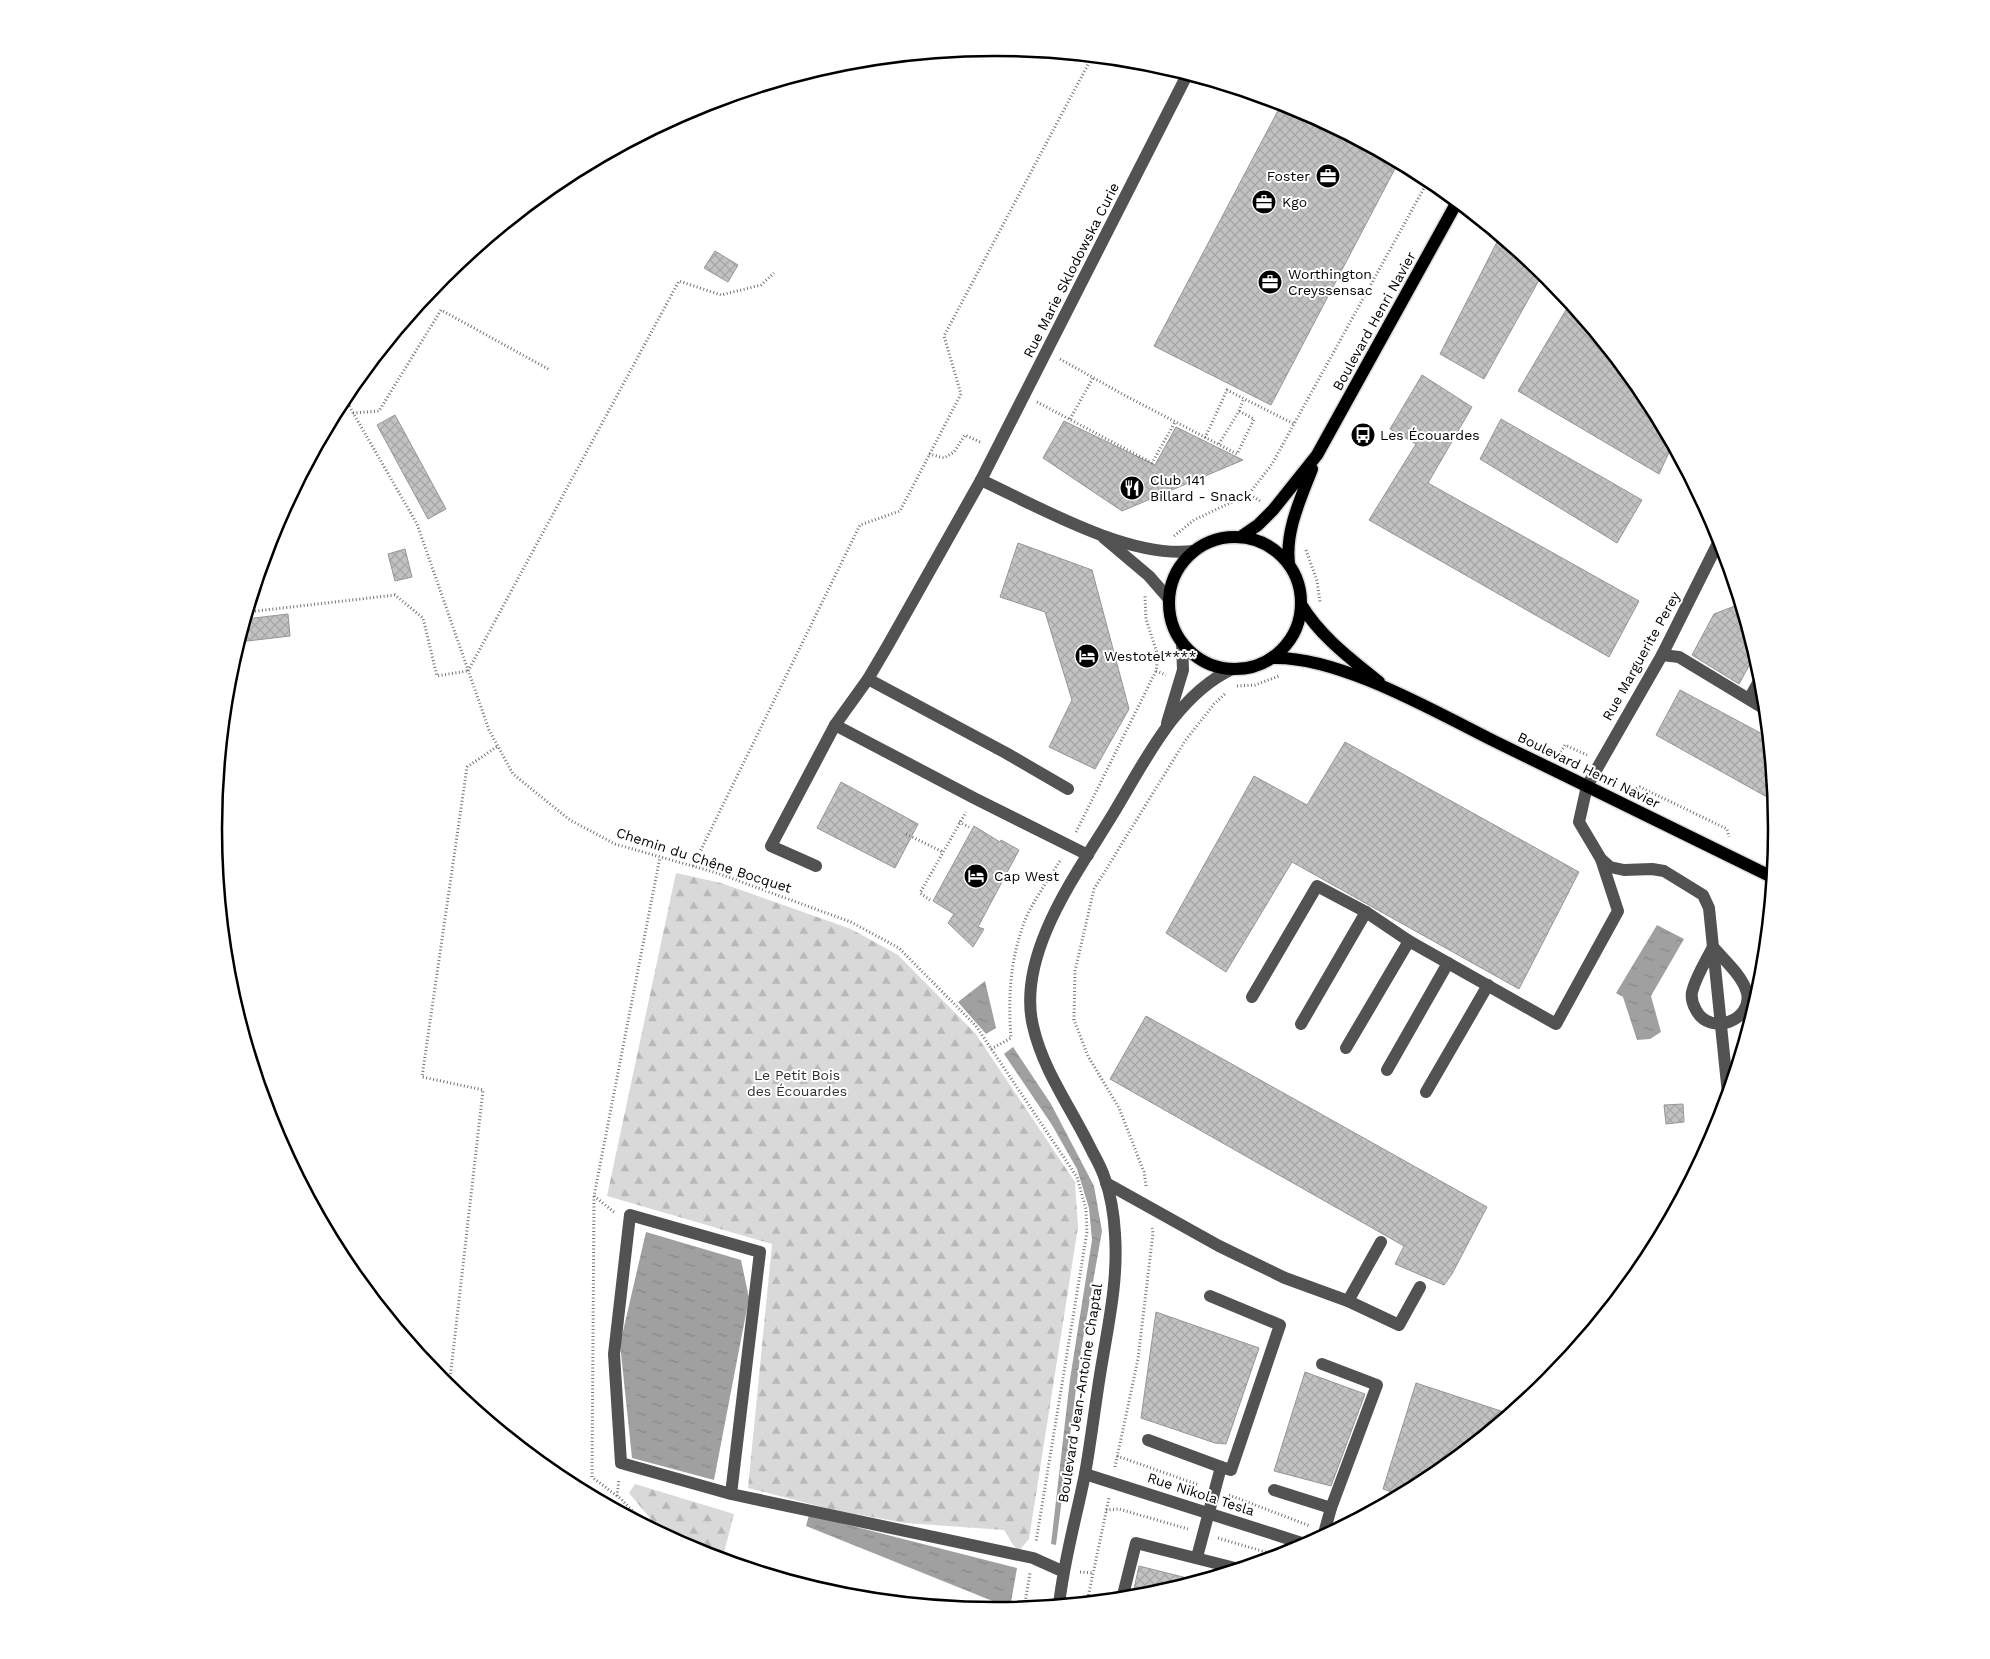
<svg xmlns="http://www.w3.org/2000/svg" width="1990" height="1659" font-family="'Work Sans',sans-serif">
	<defs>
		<pattern id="forest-firs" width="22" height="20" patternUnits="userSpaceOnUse" patternTransform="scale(1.25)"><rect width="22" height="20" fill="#d9d9d9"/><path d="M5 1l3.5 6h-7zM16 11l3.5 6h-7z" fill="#b8b8b8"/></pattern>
		<pattern id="water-ripples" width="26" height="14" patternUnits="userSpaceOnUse" patternTransform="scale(1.25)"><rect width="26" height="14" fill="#a0a0a0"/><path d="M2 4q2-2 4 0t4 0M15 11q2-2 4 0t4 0" fill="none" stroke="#888"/></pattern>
		<pattern id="building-cross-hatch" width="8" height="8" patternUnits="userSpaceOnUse" patternTransform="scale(1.25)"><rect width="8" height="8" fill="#c2c2c2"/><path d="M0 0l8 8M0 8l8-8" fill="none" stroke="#a5a5a5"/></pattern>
	</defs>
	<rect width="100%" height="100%" fill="#fff"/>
	<g fill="url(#forest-firs)">
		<path d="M676,873L721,883L851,929L898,955L975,1033L1075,1182L1078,1227L1029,1539L1018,1552L1004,1530L905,1523L834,1510L748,1488L772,1244L607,1196Z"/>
		<path d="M635,1484L734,1514L722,1560L695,1552L664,1535L629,1493Z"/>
	</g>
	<g fill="url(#water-ripples)">
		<path d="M1657,925L1684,939L1651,996L1661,1032L1650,1039L1637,1040L1623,997L1616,993Z"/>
		<path d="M985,981L996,1028L986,1034L958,1002Z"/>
		<path d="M1013,1047L1051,1104L1094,1186L1102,1231L1081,1350L1056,1545L1051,1544L1070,1379L1092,1240L1089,1208L1077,1169L1052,1125L1004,1054Z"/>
		<path d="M646,1232L741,1260L749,1298L714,1480L632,1458L620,1344Z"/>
		<path d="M809,1515L1017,1568L1010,1608L806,1526Z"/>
	</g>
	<g fill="url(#building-cross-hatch)" stroke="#969696">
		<path d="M1282,103L1295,107L1398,163L1271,405L1154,346Z"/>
		<path d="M1497,242L1525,258L1543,273L1484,379L1440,354Z"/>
		<path d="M715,251L738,265L728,282L704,268Z"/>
		<path d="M1570,303L1645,395L1672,446L1659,474L1518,391Z"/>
		<path d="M1422,375L1472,407L1428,483L1639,601L1609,657L1369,520L1416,444L1390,429Z"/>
		<path d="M395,415L446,509L428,519L377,425Z"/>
		<path d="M1501,419L1642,500L1617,543L1480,459Z"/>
		<path d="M1064,421L1155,465L1176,427L1243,460L1122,511L1043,458Z"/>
		<path d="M1018,543L1092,570L1129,709L1095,769L1049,747L1072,700L1045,612L1000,597Z"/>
		<path d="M405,549L412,577L395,581L388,554Z"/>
		<path d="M1740,604L1755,655L1739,684L1692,655L1714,614Z"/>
		<path d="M288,614L290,636L239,642L246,619Z"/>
		<path d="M1680,690L1768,737L1774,801L1656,735Z"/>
		<path d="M1345,742L1579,872L1519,989L1292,862L1226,972L1166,933L1254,776L1307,805Z"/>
		<path d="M841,782L918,824L895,868L817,828Z"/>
		<path d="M974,826L1000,842L1001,840L1019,850L978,927L984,929L973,947L948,923L954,914L933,901Z"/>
		<path d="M1146,1016L1487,1207L1452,1274L1444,1285L1395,1264L1404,1246L1110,1079Z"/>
		<path d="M1683,1104L1684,1122L1666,1124L1664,1105Z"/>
		<path d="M1156,1312L1259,1348L1226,1444L1215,1443L1141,1418Z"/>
		<path d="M1305,1372L1365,1394L1331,1486L1274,1471Z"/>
		<path d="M1416,1383L1510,1414L1429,1480L1400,1495L1383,1489Z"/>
		<path d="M1139,1566L1199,1581L1147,1597L1132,1598Z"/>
	</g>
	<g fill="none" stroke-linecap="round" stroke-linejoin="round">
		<defs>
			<g id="major">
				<path d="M1242,536L1258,525L1273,510L1317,455L1457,202"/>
				<circle cx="1235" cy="603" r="66"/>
				<path d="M1289,563C1285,531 1301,498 1312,469"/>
				<path d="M1302,606C1321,637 1351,659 1379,682"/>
				<path d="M1273,658C1339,656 1434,711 1494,741C1587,786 1680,832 1772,877"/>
			</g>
		</defs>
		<use href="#major" stroke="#dbdbdb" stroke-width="15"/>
		<g stroke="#747474" stroke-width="3" stroke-dasharray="1 2.5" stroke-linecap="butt">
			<path d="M1060,359L1124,395L1237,454L1254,419L1239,411"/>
			<path d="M344,397L417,524L489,730L513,774L570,820L615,844L717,873L851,922L899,948L976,1026L1077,1177L1086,1209L1087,1232L1036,1542"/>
			<path d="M1037,402L1152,463L1175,422"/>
			<path d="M353,413L379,411L441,310L550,370"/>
			<path d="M1070,419L1093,378"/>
			<path d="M1205,438L1227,390L1294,424"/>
			<path d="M1219,444L1239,411L1244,398"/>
			<path d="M929,454L944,458L954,452L965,435L982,443"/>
			<path d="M1260,501L1249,494L1272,464L1429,179"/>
			<path d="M1174,536L1194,520L1249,494"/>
			<path d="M1306,550L1317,581L1320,602"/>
			<path d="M248,612L395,595L423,618L437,676L467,671"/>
			<path d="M468,671L679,281L721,295L761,285L774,273"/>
			<path d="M1156,671L1166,675"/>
			<path d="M1237,686L1255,685L1279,676"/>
			<path d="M1559,755L1565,745L1587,755"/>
			<path d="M1633,790L1640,787L1727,829L1729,837"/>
			<path d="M959,822L969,827"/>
			<path d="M1076,832L1156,671L1158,656L1146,619L1145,596"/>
			<path d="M906,834L943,852"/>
			<path d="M693,866L860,525L900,511L961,394L944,336L1092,57"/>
			<path d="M930,900L920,893L966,812"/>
			<path d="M991,1049L1011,1038C1008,999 1010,960 1024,923C1031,903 1050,878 1061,859"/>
			<path d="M1146,1186L1144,1172L1119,1108L1088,1056L1074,1020L1075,971L1094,889L1185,741L1214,704L1225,694"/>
			<path d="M594,1196L592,1477L621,1499L648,1527"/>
			<path d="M614,1212L594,1196L660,857"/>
			<path d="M449,1388L483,1090L422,1077L467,767L498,746"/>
			<path d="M1117,1456L1199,1485"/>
			<path d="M1115,1467L1138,1359L1153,1233L1152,1227"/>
			<path d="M1229,1495L1310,1526"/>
			<path d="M617,1496L619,1479"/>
			<path d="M1106,1510L1119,1509L1188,1529"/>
			<path d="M1218,1538L1279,1556"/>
			<path d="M1080,1572L1093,1573"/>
			<path d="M1087,1602L1109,1498"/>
			<path d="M1024,1609L1030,1573"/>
			<path d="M1012,1610L1024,1604"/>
		</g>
		<g stroke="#525252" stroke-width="12">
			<path d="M981,480C1039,507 1129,559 1193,551"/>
			<path d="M1104,538L1149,576L1169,599"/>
			<path d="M1720,539L1662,655L1587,786L1579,822L1601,859L1610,867L1624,870L1652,869L1664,871L1703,895L1709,908L1728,1094"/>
			<path d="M1662,655L1679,657L1765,709"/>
			<path d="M868,679L1006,753L1068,789"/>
			<path d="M1749,699L1762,676"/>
			<path d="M1167,723L1183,670L1182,643"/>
			<path d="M835,725L868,679L888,645L981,480L1187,75"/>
			<path d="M816,866L771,846L835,725L974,798L1088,855"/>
			<path d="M1713,947C1724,960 1743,976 1747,993C1753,1020 1710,1037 1696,1010C1693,1005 1691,998 1692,992C1696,976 1706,961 1713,947Z"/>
			<path d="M1252,997L1317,886L1366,912L1409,941L1556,1024L1618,911L1601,859"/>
			<path d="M1301,1024L1366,912"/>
			<path d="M1346,1048L1409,941"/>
			<path d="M1387,1070L1448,963"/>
			<path d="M1426,1092L1488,985"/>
			<path d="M1106,1183L1219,1246L1285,1278L1348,1301L1399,1325L1420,1287"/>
			<path d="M1348,1301L1381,1242"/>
			<path d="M1322,1364L1377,1385L1331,1508"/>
			<path d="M1148,1440L1221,1467"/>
			<path d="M1085,1474L1308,1545"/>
			<path d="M1274,1490L1331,1508L1323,1537"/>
			<path d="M731,1494L760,1252L630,1215L614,1354L621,1463L731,1494L1033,1558L1062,1571"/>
			<path d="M1197,1557L1221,1467L1231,1470L1280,1325L1210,1296"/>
			<path d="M1122,1599L1136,1543L1239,1569"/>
			<path d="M1059,1605C1064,1559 1076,1519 1085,1474C1092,1435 1096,1396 1103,1357C1110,1316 1118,1276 1115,1234C1114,1216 1111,1196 1105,1179C1102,1169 1097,1160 1092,1151C1072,1109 1043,1071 1033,1026C1016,954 1078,872 1113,814C1144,763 1175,696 1232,669"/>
		</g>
		<use href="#major" stroke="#000" stroke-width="12"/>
	</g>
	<defs>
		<symbol id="office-disc" viewBox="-11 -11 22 22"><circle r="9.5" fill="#000" stroke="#fff"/><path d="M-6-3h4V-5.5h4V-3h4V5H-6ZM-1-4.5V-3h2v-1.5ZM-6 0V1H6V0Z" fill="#fff"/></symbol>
		<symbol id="bus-disc" viewBox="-11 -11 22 22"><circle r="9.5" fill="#000" stroke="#fff"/><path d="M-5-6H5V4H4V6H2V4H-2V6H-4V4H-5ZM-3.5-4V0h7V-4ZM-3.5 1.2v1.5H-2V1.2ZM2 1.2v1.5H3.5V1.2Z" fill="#fff"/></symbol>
		<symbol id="restaurant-disc" viewBox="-11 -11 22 22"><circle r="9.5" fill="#000" stroke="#fff"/><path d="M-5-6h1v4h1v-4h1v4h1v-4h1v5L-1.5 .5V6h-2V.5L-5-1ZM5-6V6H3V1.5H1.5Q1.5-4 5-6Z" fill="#fff"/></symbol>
		<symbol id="hotel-disc" viewBox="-11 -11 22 22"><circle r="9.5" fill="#000" stroke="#fff"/><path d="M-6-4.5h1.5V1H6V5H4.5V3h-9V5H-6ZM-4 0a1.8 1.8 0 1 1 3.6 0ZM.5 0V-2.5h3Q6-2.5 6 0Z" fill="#fff"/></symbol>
	</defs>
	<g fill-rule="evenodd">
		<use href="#office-disc" x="1314" y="162" width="28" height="28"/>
		<use href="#office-disc" x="1250" y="188" width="28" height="28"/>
		<use href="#office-disc" x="1256" y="268" width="28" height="28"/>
		<use href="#bus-disc" x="1349" y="421" width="28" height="28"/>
		<use href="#restaurant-disc" x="1118" y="474" width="28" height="28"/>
		<use href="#hotel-disc" x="1073" y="642" width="28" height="28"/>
		<use href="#hotel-disc" x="962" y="862" width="28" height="28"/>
	</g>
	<g text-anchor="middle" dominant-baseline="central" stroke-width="4" stroke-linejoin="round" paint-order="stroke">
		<g font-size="14" fill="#000" stroke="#fff" text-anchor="start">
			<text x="1310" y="176" text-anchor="end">Foster</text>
			<text x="1282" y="202">Kgo</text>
			<text x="1288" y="274">Worthington<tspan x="1288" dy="16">Creyssensac</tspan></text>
			<text x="1380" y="435">Les Écouardes</text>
			<text x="1150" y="480">Club 141<tspan x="1150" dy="16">Billard - Snack</tspan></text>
			<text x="1104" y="656">Westotel****</text>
			<text x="994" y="876">Cap West</text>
		</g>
		<g font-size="14" fill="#000" stroke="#fff">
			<text transform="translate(1071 270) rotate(-63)">Rue Marie Sklodowska Curie</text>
			<text transform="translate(1374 321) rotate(-61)">Boulevard Henri Navier</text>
			<text transform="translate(1641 656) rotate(-61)">Rue Marguerite Perey</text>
			<text transform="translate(1589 770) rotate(26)">Boulevard Henri Navier</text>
			<text transform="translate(704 860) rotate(18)">Chemin du Chêne Bocquet</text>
			<text transform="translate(1080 1393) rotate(-81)">Boulevard Jean-Antoine Chaptal</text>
			<text transform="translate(1201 1494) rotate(18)">Rue Nikola Tesla</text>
		</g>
		<g font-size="14" fill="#303030" stroke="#fff">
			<text x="797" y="1075">Le Petit Bois<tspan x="797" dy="16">des Écouardes</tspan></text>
		</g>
	</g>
	<path d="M0 0H1990V1659H0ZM222 829a773 773 0 1 1 1546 0a773 773 0 1 1-1546 0Z" fill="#fff" fill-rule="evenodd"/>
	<path fill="none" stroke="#000" stroke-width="2.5" d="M222 829a773 773 0 1 1 1546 0a773 773 0 1 1-1546 0Z"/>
</svg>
